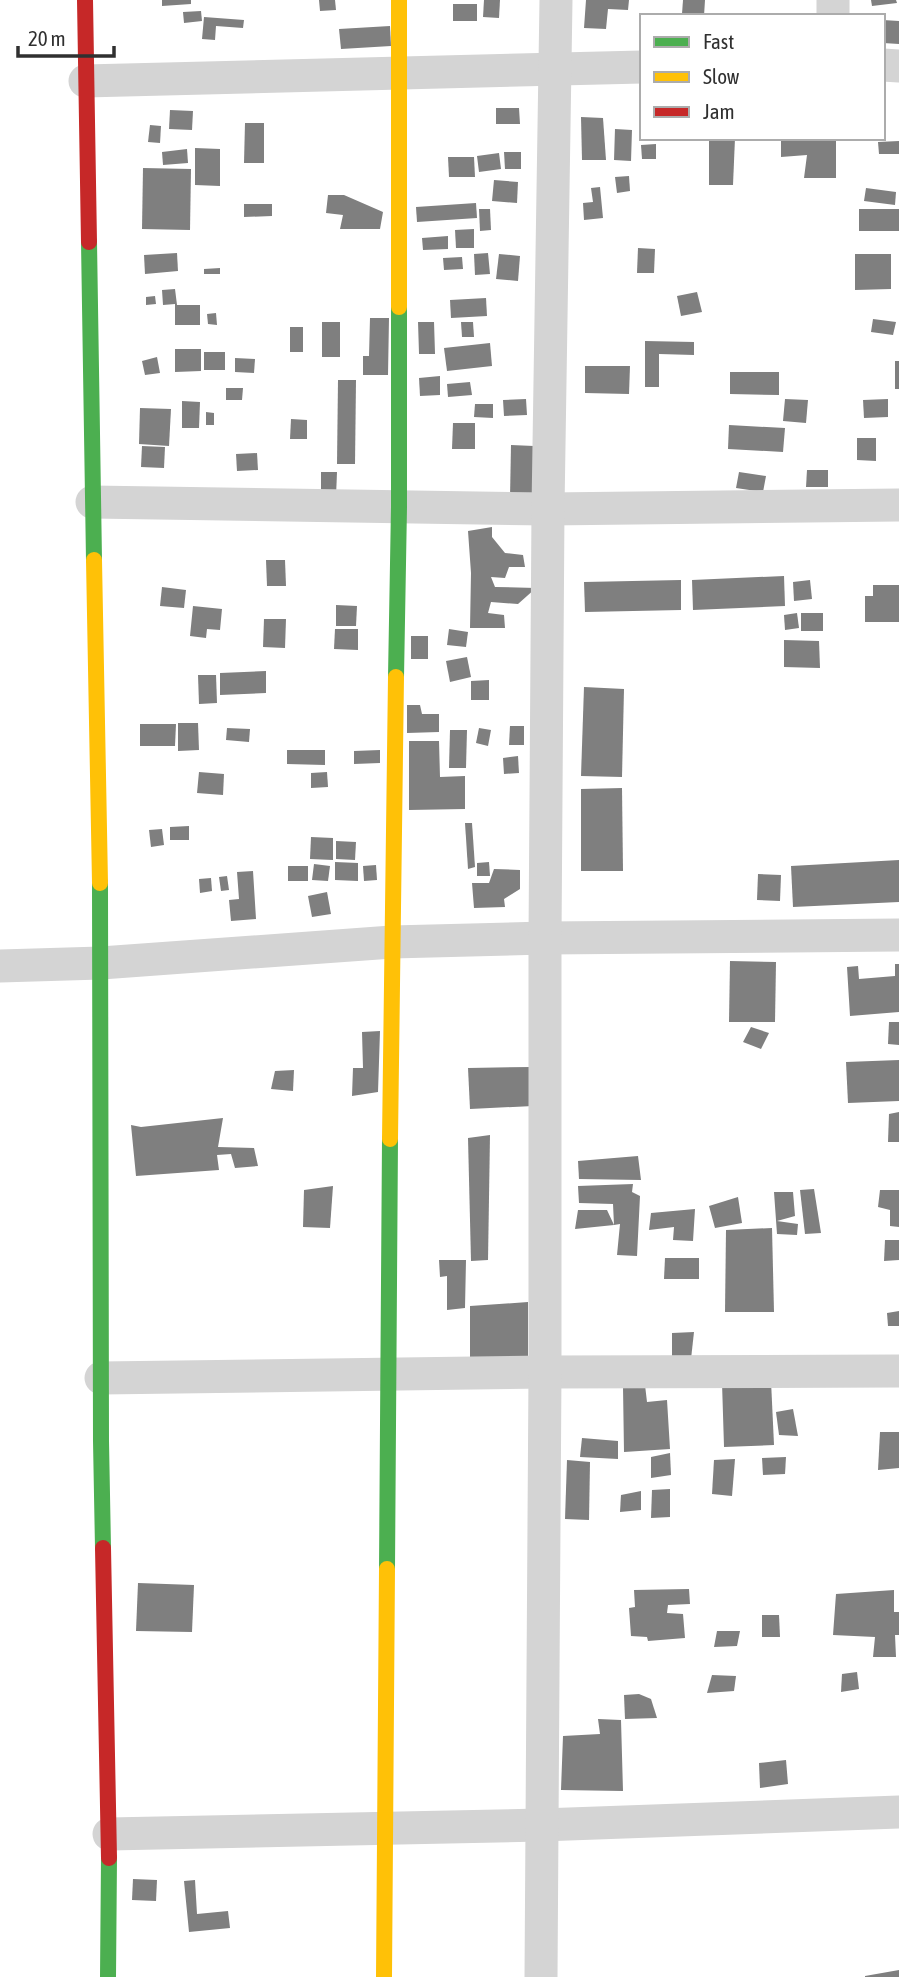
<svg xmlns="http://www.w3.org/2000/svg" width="899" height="1977" font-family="'Asap Condensed',sans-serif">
	<rect width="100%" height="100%" fill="#fff"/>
	<g fill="#7f7f7f">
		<path d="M162,0H191V4L162,6Z"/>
		<path d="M319,0H335L336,10L320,11Z"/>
		<path d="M484,0H500L499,18L483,17Z"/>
		<path d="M586,0H629L628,10L608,9L606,29L584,28Z"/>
		<path d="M683,0H705L704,16L682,14Z"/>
		<path d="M871,0H896L897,3L872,6Z"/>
		<rect x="453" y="4" width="24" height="17"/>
		<path d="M201,11L202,21L184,23L183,12Z"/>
		<path d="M204,17L244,20L243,28L216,26L215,40L202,39Z"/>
		<path d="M883,20L899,21V44L883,43Z"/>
		<path d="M390,26L391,46L341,49L339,29Z"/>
		<path d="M496,108H519L520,124H496Z"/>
		<path d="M170,110L193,111L192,130L169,129Z"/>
		<path d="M581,117L603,118L606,160H582Z"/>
		<path d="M245,123H264V163H244Z"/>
		<path d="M150,125L161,126L160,143L148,142Z"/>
		<path d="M615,129L632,130L631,161L614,160Z"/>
		<path d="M709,138H735L733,185H709Z"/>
		<path d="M781,138H836V178H804L807,155L781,157Z"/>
		<path d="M899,141V154H879L878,142Z"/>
		<path d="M656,144V159H642L641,145Z"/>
		<path d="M195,148L220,149V186L195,185Z"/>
		<path d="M187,149L188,163L163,165L162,152Z"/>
		<path d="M504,152H521V169H505Z"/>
		<path d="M499,153L501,169L479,172L477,156Z"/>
		<path d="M448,157H474L475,177H449Z"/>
		<path d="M143,168L191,169L190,230L142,229Z"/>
		<path d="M629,176L630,191L617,193L615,177Z"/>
		<path d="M494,180L518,182L517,203L492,201Z"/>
		<path d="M600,187L603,218L584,220L583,203L593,202L591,188Z"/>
		<path d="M866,188L896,192L895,205L864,201Z"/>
		<path d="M328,195H344L383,212L380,229H340L343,215L326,213Z"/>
		<path d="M476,203L477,218L417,222L416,207Z"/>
		<path d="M244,204H272V216L244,217Z"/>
		<path d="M479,209H490L491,230L480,231Z"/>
		<rect x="859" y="209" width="40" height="22"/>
		<path d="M474,229V248H456L455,230Z"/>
		<path d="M448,236V249L423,250L422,238Z"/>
		<path d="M638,248L655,249L654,273H637Z"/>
		<path d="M177,253L178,271L145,274L144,255Z"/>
		<path d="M488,253L490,274L475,275L474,254Z"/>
		<path d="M499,254L520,256L518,281L496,279Z"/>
		<path d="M855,254H891V289L855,290Z"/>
		<path d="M462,257L463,269L444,270L443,258Z"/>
		<path d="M220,268V274H204V269Z"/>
		<path d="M175,289L177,305H200V325H175V304L163,305L162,290Z"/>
		<path d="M697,292L702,312L681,316L677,296Z"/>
		<path d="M155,296L156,304L146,305V297Z"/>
		<path d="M486,298L487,316L451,318L450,300Z"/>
		<path d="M216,313L217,325L208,324L207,314Z"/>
		<path d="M370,318H389L388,375H363V356H369Z"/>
		<path d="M873,319L896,322L893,335L871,332Z"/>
		<rect x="322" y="322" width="18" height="35"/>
		<path d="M418,322H434L435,354H419Z"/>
		<path d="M461,322H473L474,337H462Z"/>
		<rect x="290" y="327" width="13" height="25"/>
		<path d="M645,341L694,342V355L659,354V387H645Z"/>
		<path d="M490,343L492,366L447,371L444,348Z"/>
		<path d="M175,349H201V371L175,372Z"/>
		<rect x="204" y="352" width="21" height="18"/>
		<path d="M157,357L160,373L145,375L142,361Z"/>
		<path d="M235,358L255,359L254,373L235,372Z"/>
		<rect x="895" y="361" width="4" height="28"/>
		<path d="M585,366H630L629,394L585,393Z"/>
		<path d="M730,372H779V395L730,394Z"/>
		<path d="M440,376V395L420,396L419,378Z"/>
		<path d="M338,380H356L355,464H337Z"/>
		<path d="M470,382L472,395L448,397L447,384Z"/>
		<path d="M226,388H243L242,400H226Z"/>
		<path d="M526,399L527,415L504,416L503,400Z"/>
		<path d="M785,399L808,400L806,423L783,421Z"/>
		<path d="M888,399V417L864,418L863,400Z"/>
		<path d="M182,401L200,402L199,428H182Z"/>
		<path d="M475,404H493V418L474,417Z"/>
		<path d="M140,408L171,409L169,446L139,444Z"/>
		<path d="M206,412L214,413V425H206Z"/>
		<path d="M291,419L307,420V439H290Z"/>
		<path d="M453,423H475V449H452Z"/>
		<path d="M729,425L785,428L783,452L728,449Z"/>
		<path d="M857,438H876V461L857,460Z"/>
		<path d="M511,445L534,446L533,498H510Z"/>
		<path d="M142,446L165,447L164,468L141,467Z"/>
		<path d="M257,453L258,470L237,471L236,454Z"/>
		<path d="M807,470H828V487H806Z"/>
		<path d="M321,472H337L336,497L321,496Z"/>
		<path d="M739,472L766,476L763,492L736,488Z"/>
		<path d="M492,527V537L505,553L523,555L525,567H509L505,578L491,577L495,587L536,588L518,604L491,602L488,613L504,615L505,628H470L471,573L468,531Z"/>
		<path d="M266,560H285L286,586H267Z"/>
		<path d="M784,576L785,606L693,610L692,580Z"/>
		<path d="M681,580V610L585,612L584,582Z"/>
		<path d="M810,580L812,599L794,601L793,582Z"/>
		<path d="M873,585H899V622H865V596H873Z"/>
		<path d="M162,587L186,590L184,608L160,606Z"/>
		<path d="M336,605L357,606L356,626H336Z"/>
		<path d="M193,606L222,609L220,630L207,629L206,638L190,636Z"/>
		<path d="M797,613L799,628L785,630L784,615Z"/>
		<rect x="801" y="613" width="22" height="18"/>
		<path d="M264,619H286L285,648L263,647Z"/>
		<path d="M335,629H358V650L334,649Z"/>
		<path d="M449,629L468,632L466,647L447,645Z"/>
		<rect x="411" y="636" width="17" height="23"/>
		<path d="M784,640L819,641L820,668L784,667Z"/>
		<path d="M467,657L471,677L450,682L446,661Z"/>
		<path d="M266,671V693L220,695V673Z"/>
		<path d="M198,675H216L217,703L199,704Z"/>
		<path d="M489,680V700H471V681Z"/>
		<path d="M584,687L624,689L622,777L581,776Z"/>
		<path d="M407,705H420L422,714H439V732L407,733Z"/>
		<path d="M178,723H198L199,750L178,751Z"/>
		<path d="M140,724H176L175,746H140Z"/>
		<path d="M510,726H524V745H509Z"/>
		<path d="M227,728L250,729L249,742L226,740Z"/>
		<path d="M479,728L491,730L488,746L476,743Z"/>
		<path d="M450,730H467L466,768H449Z"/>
		<path d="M409,741H439L440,777L465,776V809L409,810Z"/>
		<path d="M287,750H325V765L287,764Z"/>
		<path d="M380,750V763L354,764V751Z"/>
		<path d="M518,756L519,773L504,774L503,758Z"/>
		<path d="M199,772L224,774L223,795L197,793Z"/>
		<path d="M327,772L328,787L311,788V773Z"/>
		<path d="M622,788L623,871H581V789Z"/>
		<path d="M465,823H472L475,867L468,869Z"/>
		<path d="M189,826V840H170V827Z"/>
		<path d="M162,829L164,845L151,847L149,830Z"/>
		<path d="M311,837L333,838V860L310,859Z"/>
		<path d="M336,841L356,842L355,860L336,859Z"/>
		<path d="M899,860V902L793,907L791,866Z"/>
		<path d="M335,862L358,863V881L335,880Z"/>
		<path d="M489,862L490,876H477V863Z"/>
		<path d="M314,864L330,866L328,881L312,880Z"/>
		<path d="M376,865L377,880L364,881L363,866Z"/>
		<rect x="288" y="866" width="20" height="15"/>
		<path d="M494,869L520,870V889L504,899L505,907L474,908L472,883H489Z"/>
		<path d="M253,871L256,919L231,921L229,900L239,899L237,872Z"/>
		<path d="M758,874L781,875L780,901L757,900Z"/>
		<path d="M227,876L229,890L221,891L219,877Z"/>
		<path d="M211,878L212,891L200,893L199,879Z"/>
		<path d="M327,892L331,914L312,917L308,896Z"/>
		<path d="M730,961L776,962L775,1022H729Z"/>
		<path d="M895,964H899V1012L850,1016L847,967L858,966L859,979L895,976Z"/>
		<path d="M889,1022H899V1045L888,1044Z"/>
		<path d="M751,1027L769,1033L761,1049L743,1042Z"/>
		<path d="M380,1031L378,1092L352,1096L353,1068H363L362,1032Z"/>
		<path d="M899,1060V1101L848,1103L846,1062Z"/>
		<path d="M531,1067L533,1106L470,1109L468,1068Z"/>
		<path d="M294,1070L293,1091L271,1089L275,1071Z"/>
		<path d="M899,1112V1142H888L889,1114Z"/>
		<path d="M223,1118L218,1147L254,1148L258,1166L235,1168L231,1154L217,1155L219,1170L136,1176L131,1125L141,1127Z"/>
		<path d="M490,1135L488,1260L471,1261L468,1138Z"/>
		<path d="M638,1156L641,1180L579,1179L578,1161Z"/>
		<path d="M633,1184L632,1192L640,1196L637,1256L617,1255L620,1224L614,1225L575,1229L578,1210H607L614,1225L613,1204L579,1203L578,1186Z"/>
		<path d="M333,1186L330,1228L303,1227L304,1190Z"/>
		<path d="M814,1189L821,1233L805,1234L800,1190Z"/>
		<path d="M880,1190H899V1227L890,1226V1210L878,1207Z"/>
		<path d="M774,1192H793L795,1216L777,1221L798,1224L797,1235L777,1234Z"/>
		<path d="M738,1197L742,1223L715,1228L709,1206Z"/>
		<path d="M695,1209L693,1241L673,1240L674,1227L649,1230L651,1213Z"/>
		<path d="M772,1228L774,1312H725L726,1230Z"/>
		<path d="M885,1240H899V1260L884,1261Z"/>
		<path d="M665,1258H699V1279H664Z"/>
		<path d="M439,1260H466L465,1308L447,1310V1276L440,1277Z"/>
		<path d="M528,1302V1357L470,1359V1306Z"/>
		<path d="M899,1311V1326H888L887,1313Z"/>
		<path d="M694,1332L691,1359L672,1360V1333Z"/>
		<path d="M771,1381L774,1445L724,1447L722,1383Z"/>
		<path d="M645,1385L647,1402L667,1400L670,1449L624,1452L623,1387Z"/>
		<path d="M793,1409L798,1436L779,1435L776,1412Z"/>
		<path d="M880,1432H899V1468L878,1470Z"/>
		<path d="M582,1438L618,1441V1459L580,1457Z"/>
		<path d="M670,1453L671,1475L651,1478V1457Z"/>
		<path d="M786,1457L785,1474L763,1475L762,1458Z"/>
		<path d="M735,1459L732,1496L712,1494L714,1460Z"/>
		<path d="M567,1460L590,1462L589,1520L565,1519Z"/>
		<path d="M670,1489V1517L651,1518L652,1490Z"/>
		<path d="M641,1491V1510L620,1512L621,1495Z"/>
		<path d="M138,1583L194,1585L192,1632L136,1631Z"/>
		<path d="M689,1589L690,1604L668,1605L667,1613L683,1614L685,1638L648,1641L647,1637L631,1636L629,1608L635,1607L634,1590Z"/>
		<path d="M894,1590V1612H899V1635H895L896,1657H873L875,1637L833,1635L836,1594Z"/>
		<path d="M762,1615H779L780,1637H762Z"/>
		<path d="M717,1631H740L737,1646L714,1647Z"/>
		<path d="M857,1672L859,1689L841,1692L842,1674Z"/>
		<path d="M712,1675L736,1676L734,1691L707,1693Z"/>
		<path d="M639,1694L651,1699L657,1718L625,1719L624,1695Z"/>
		<path d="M598,1719L621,1720L623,1791L561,1790L563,1736L600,1734Z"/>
		<path d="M786,1760L788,1784L760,1788L759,1763Z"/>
		<path d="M133,1879L157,1880L156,1901L132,1900Z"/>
		<path d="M195,1880L197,1914L228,1911L230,1928L189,1932L184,1881Z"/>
		<path d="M899,1970V1977H865V1976Z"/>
	</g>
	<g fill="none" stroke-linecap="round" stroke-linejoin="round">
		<g stroke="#d4d4d4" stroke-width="33">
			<path d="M833,16V0"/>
			<path d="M883,65L899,66"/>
			<path d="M85,81L642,67"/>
			<path d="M92,502L548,509L899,505"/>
			<path d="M0,966L101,963L392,942L545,938L899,935"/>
			<path d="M101,1378L545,1372L899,1371"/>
			<path d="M109,1834L541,1825L899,1812"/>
			<path d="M541,1977L545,1372V938L548,509L556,0"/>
		</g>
		<g stroke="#4caf50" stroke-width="16">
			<path d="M89,242L94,560"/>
			<path d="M396,677L399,507V307"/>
			<path d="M100,883L101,1441L103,1548"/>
			<path d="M387,1569L390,1139"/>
			<path d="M108,1977L109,1858"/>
		</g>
		<g stroke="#ffc107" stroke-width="16">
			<path d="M399,0V307"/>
			<path d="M94,560L100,883"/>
			<path d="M390,1139L396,677"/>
			<path d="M384,1977L387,1569"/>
		</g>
		<g stroke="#c62828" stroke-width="16">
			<path d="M85,0L89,242"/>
			<path d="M103,1548L109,1858"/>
		</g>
	</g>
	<rect x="640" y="14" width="245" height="126" fill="#ffffff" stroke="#acacac" stroke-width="2"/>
	<rect x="654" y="37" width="35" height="10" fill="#4caf50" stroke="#acacac" stroke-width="2"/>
	<text x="703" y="49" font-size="21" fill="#303030">Fast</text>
	<rect x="654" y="72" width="35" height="10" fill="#ffc107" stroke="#acacac" stroke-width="2"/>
	<text x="703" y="84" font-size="21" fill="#303030">Slow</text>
	<rect x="654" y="107" width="35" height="10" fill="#c62828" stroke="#acacac" stroke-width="2"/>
	<text x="703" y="119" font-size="21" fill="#303030">Jam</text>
	<path d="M18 46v10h96v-10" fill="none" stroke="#303030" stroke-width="3.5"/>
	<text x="28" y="46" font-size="21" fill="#303030" stroke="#ffffff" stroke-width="5" paint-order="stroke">20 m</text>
</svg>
